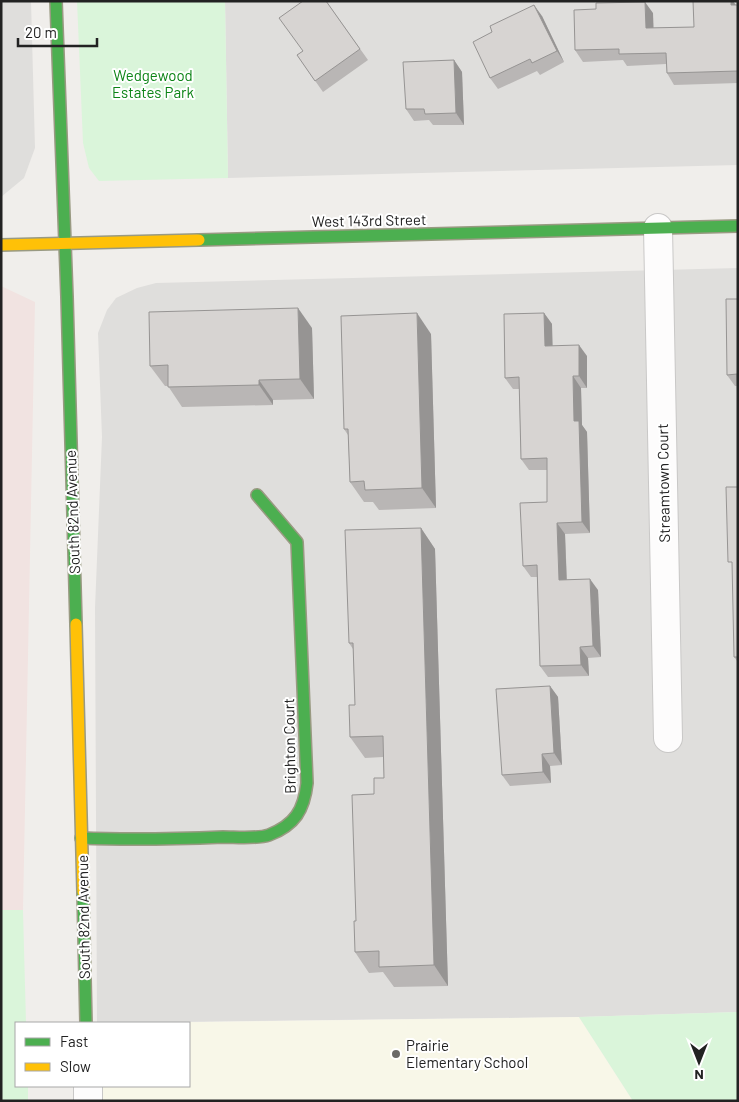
<svg xmlns="http://www.w3.org/2000/svg" width="739" height="1102" font-family="Barlow,sans-serif">
	<rect width="100%" height="100%" fill="#f0eeeb"/>
	<g fill="#dfdedc">
		<path d="M1,1H31L35,148L24,178L1,197Z"/>
		<path d="M225,1H738V165L228,178Z"/>
		<path d="M738,268V1012L579,1017L97,1023L95,608L102,437L98,333L107,310L116,298L137,288L156,283Z"/>
	</g>
	<path fill="#f1e3e1" d="M1,286L35,302L23,910H1Z"/>
	<path fill="#f8f7e8" d="M579,1017L633,1101H100L99,1086H189V1023H131Z"/>
	<g fill="#daf5da">
		<path d="M77,1H225L228,178L99,181L89,168L83,143Z"/>
		<path d="M1,910H23L26,1023H16V1086H28V1101H1Z"/>
		<path d="M738,1012V1101H633L579,1017Z"/>
	</g>
	<g fill="none" stroke-linecap="round" stroke-linejoin="round">
		<defs>
			<g id="street">
				<path d="M658,228L668,738"/>
				<path d="M88,1086V1101"/>
			</g>
			<g id="fast">
				<path d="M56,1L67,297L76,624"/>
				<path d="M199,240L738,226"/>
				<path d="M81,838C129,840 176,839 223,837C236,837 258,839 269,835C295,825 304,810 307,783L297,542L257,495"/>
				<path d="M83,892L86,1023"/>
			</g>
			<g id="slow">
				<path d="M1,245L199,240"/>
				<path d="M76,624L83,892"/>
			</g>
		</defs>
		<use href="#street" stroke="#c9c8c7" stroke-width="30"/>
		<use href="#fast" stroke="#999a82" stroke-width="14"/>
		<use href="#slow" stroke="#999a82" stroke-width="14"/>
		<use href="#street" stroke="#fdfcfc" stroke-width="28"/>
		<use href="#fast" stroke="#4caf50" stroke-width="11"/>
		<use href="#slow" stroke="#ffc107" stroke-width="11"/>
	</g>
	<g fill="#b9b6b5">
		<path d="M326,1L368,60L323,92L297,55L303,51Z"/>
		<path d="M735,5H738V83L674,85L667,73L666,64L627,66L623,60L583,62L575,50L653,13V28L694,27Z"/>
		<path d="M542,16L564,62L540,75L537,71L498,89L490,78Z"/>
		<path d="M454,60L462,72L464,125H433L429,120L414,121L406,109Z"/>
		<path d="M738,299L737,386H735L727,375Z"/>
		<path d="M544,313L552,324V346L587,356V388H581L582,425L587,432L590,533L565,534L567,580L598,590L601,657L588,658L589,676L548,677L540,666L537,577H531L523,566L547,502V470H529L521,459L519,389H513L505,378Z"/>
		<path d="M312,328L314,399L273,400V405L182,407L168,386H165L150,366Z"/>
		<path d="M431,334L436,508L379,510L373,502H364L350,482L348,435L344,429Z"/>
		<path d="M421,528L435,549L448,986L394,987L383,972L369,973L355,952L356,921L374,794L384,778L383,757L365,758L350,737L355,705L353,649L349,643Z"/>
		<path d="M734,657H738V662Z"/>
		<path d="M550,686L558,697L562,765L550,766L551,783L510,786L502,775Z"/>
	</g>
	<g fill="#969493">
		<path d="M731,1H733L738,8L731,5Z"/>
		<path d="M645,2L653,13L654,40L646,28Z"/>
		<path d="M534,5L542,16L564,62L557,51Z"/>
		<path d="M454,60L462,72L464,125L456,113Z"/>
		<path d="M298,308L312,328L314,399L300,379Z"/>
		<path d="M417,313L431,334L436,508L422,488Z"/>
		<path d="M544,313L552,324L553,357L545,346Z"/>
		<path d="M579,345L587,356V388L579,376Z"/>
		<path d="M573,376L581,388L582,425L587,432L590,533L582,522L574,421Z"/>
		<path d="M259,380L273,400V405L259,385Z"/>
		<path d="M557,523L565,534L567,591L559,580Z"/>
		<path d="M421,528L435,549L448,986L434,965Z"/>
		<path d="M590,579L598,590L601,657L593,646Z"/>
		<path d="M580,647L588,658L589,676L581,665Z"/>
		<path d="M550,686L558,697L562,765L554,753Z"/>
		<path d="M542,754L550,766L551,783L543,772Z"/>
	</g>
	<g fill="#d7d4d2" stroke="#969493">
		<path d="M303,1H326L360,49L315,81L297,55L303,51L279,18Z"/>
		<path d="M693,1H731V5H738V71L667,73L666,53L619,54V49L575,50L574,10L596,9V3L645,2L646,28L694,27Z"/>
		<path d="M534,5L557,51L532,63L530,59L490,78L473,42L492,32L490,26Z"/>
		<path d="M454,60L456,113L425,114L424,109H406L403,62Z"/>
		<path d="M726,299H738V410L737,374L727,375Z"/>
		<path d="M298,308L300,379L259,380V385L168,387V365L150,366L149,312Z"/>
		<path d="M417,313L422,488L365,490L364,481L350,482L348,429H344L341,316Z"/>
		<path d="M544,313L545,346L579,345V376H573L574,421H579L582,522L557,523L559,580L590,579L593,646L580,647L581,665L540,666L537,565L523,566L520,503L547,502V458L521,459L519,377L505,378L504,314Z"/>
		<path d="M726,487H738V657H734L732,562H728Z"/>
		<path d="M421,528L434,965L379,967V951L355,952L354,921H356L352,795L374,794V778H384L383,736L350,737L349,705H355L353,643H349L345,530Z"/>
		<path d="M550,686L554,753L542,754L543,772L502,775L496,689Z"/>
	</g>
	<circle fill="#6a6968" stroke="#fff" stroke-width="2" cx="396" cy="1054" r="5"/>
	<g text-anchor="middle" dominant-baseline="central" stroke-width="4" stroke-linejoin="round" paint-order="stroke">
		<g font-size="15" fill="#0c8416" stroke="#fff">
			<text x="153" y="75">Wedgewood<tspan x="153" dy="17">Estates Park</tspan></text>
		</g>
		<g font-size="15" fill="#222" stroke="#fff">
			<text transform="translate(369 220) rotate(-1)">West 143rd Street</text>
			<text transform="translate(663 483) rotate(-91)">Streamtown Court</text>
			<text transform="translate(72 512) rotate(-92)">South 82nd Avenue</text>
			<text transform="translate(289 746) rotate(-91)">Brighton Court</text>
			<text transform="translate(83 917) rotate(-91)">South 82nd Avenue</text>
		</g>
		<g font-size="15" fill="#222" stroke="#fff" text-anchor="start">
			<text x="406" y="1045">Prairie<tspan x="406" dy="17">Elementary School</tspan></text>
		</g>
	</g>
	<rect width="739" height="1102" fill="none" stroke="#222222" stroke-width="5"/>
	<rect x="15" y="1022" width="175" height="65" fill="#ffffff" stroke="#a7a7a7"/>
	<rect x="25" y="1038" width="25" height="8" fill="#4caf50" stroke="#a7a7a7"/>
	<text x="60" y="1047" font-size="15" fill="#222222">Fast</text>
	<rect x="25" y="1063" width="25" height="8" fill="#ffc107" stroke="#a7a7a7"/>
	<text x="60" y="1072" font-size="15" fill="#222222">Slow</text>
	<g transform="translate(699 1062) rotate(180)" stroke="#ffffff" stroke-width="4" paint-order="stroke">
	<path d="M0-4L9 19L0 12L-9 19Z" fill="#222222"/>
	<text y="-8" font-size="14" font-weight="bold" text-anchor="middle" fill="#222222">N</text>
	</g>
	<path d="M18 38v8h79v-8" fill="none" stroke="#222222" stroke-width="2.5"/>
	<text x="25" y="38" font-size="15" fill="#222222" stroke="#ffffff" stroke-width="4" paint-order="stroke">20 m</text>
</svg>
